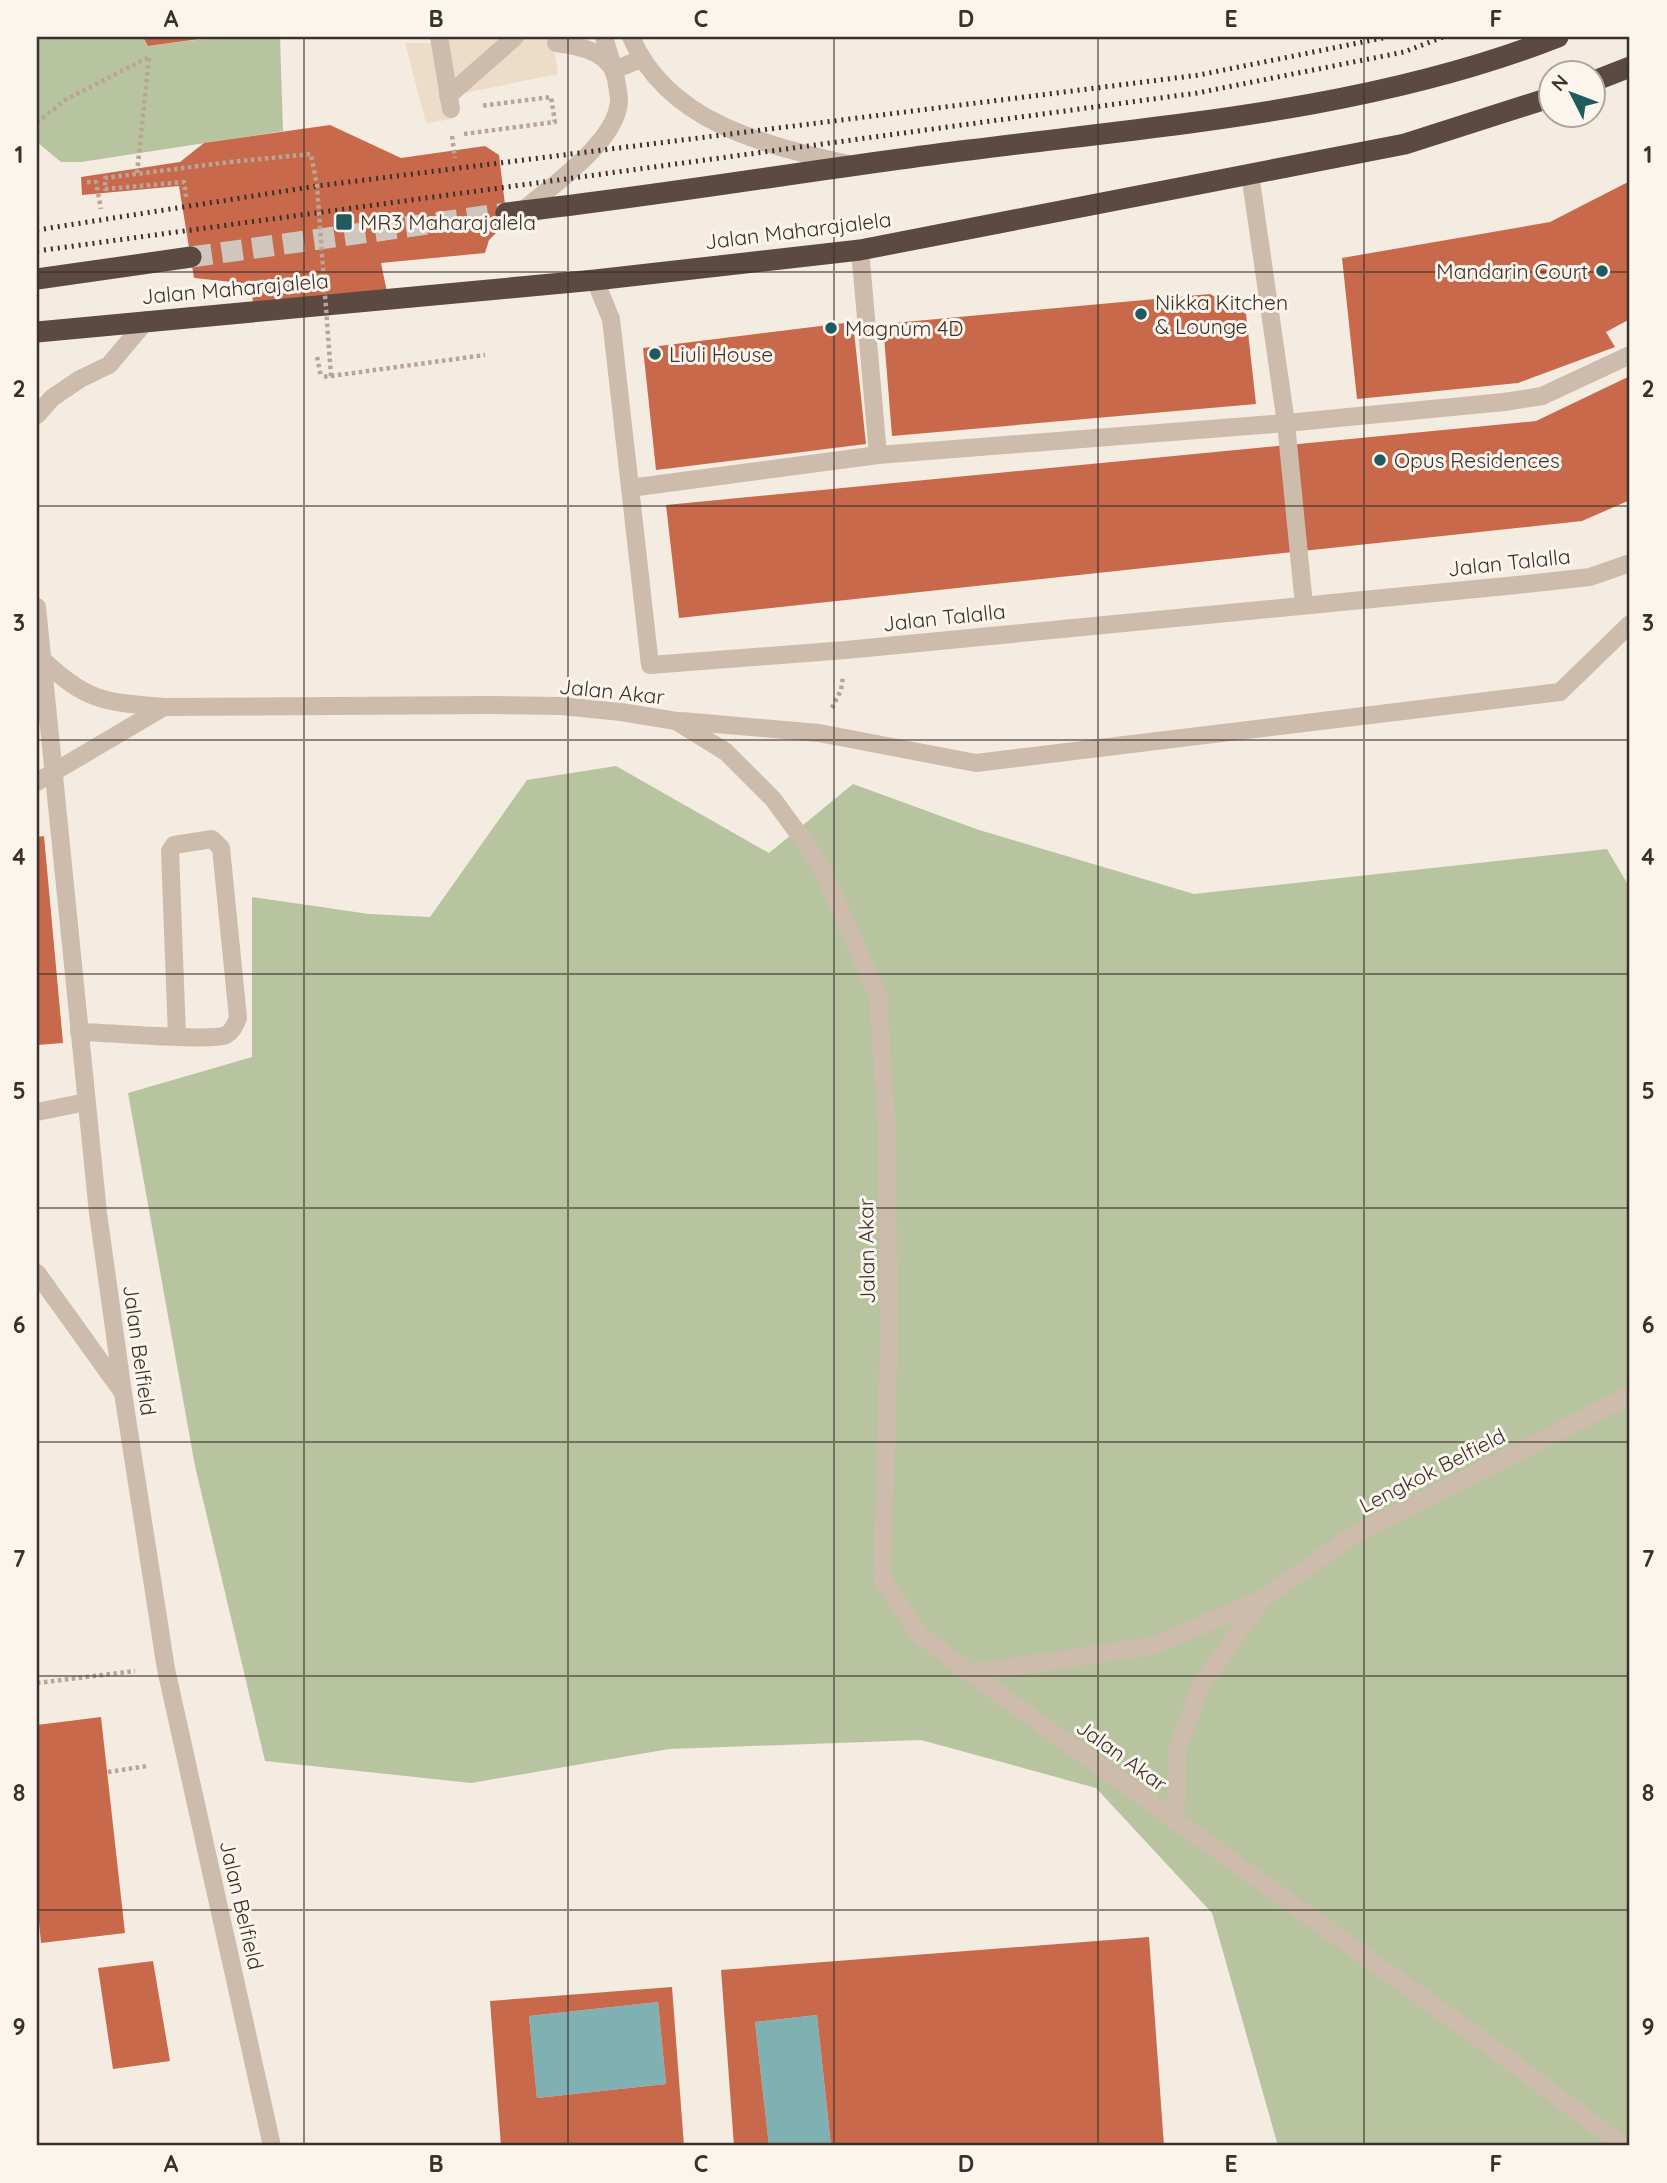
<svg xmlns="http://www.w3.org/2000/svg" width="1667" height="2183" font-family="Quicksand,sans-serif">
	<rect width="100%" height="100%" fill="#f4ebe1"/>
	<g fill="#b8c4a0">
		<path d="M37,37H143L148,46L219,37H280L283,131L81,162H61L37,142Z"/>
		<path d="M616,766L769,853L853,784L979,830L1194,894L1607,849L1630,888V2146H1278L1212,1913L1096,1788L921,1740L669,1749L471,1783L265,1761L195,1466L128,1093L252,1057V897L369,914L430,917L527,780Z"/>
	</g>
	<path fill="#ecdcc8" d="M434,37H552L558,74L449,96L452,119L426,123L405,43H432Z"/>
	<g fill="#7fb0b2">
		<path d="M658,2002L666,2084L537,2098L529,2016Z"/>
		<path d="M817,2015L831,2146H769L755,2022Z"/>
	</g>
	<g fill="#c8694b" fill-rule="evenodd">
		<path d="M143,37H207V38L148,46Z"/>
		<path d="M330,125L401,158L485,146L499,155L506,213L499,230L489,240L485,253L381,263L389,302L255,322L251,284L194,278L179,186L82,195L81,177L180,162L204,143Z"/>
		<path d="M1630,181V319L1606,332L1615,347L1518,383L1357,399L1342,258L1550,222Z"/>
		<path d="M1210,294L1246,314L1256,404L892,436L883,324Z"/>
		<path d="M853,322L866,444L656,470L643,348Z"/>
		<path d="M1630,376V500L1582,521L679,618L666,505L1536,421Z"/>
		<path d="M44,836L63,1043L37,1045V837Z"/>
		<path d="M101,1717L125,1933L41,1943L37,1900V1725Z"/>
		<path d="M1149,1937L1164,2146H831L817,2015L755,2022L769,2146H734L721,1970Z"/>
		<path d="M153,1961L170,2061L113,2069L98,1968Z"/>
		<path d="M672,1987L684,2146H501L490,2001ZM658,2002L666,2084L537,2098L529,2016Z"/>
	</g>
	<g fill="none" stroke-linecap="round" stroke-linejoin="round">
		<path stroke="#cfc6bd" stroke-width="21" stroke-dasharray="21 10" stroke-linecap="butt" d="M191,257L506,213"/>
		<g stroke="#b9a596" stroke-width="4.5" stroke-dasharray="3.5 3.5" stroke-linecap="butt">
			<path d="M37,123L65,100L149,57"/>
			<path d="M464,134L555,122L551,97L480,106"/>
			<path d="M452,136L455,158"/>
			<path d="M137,173L149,58"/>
			<path d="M87,182H96L101,209"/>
			<path d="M186,197L184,182L105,189V178L230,162"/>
			<path d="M37,218L38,219"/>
			<path d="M317,357L321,377"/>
			<path d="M331,376L485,355"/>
			<path d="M832,708L841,690L843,677"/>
			<path d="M37,1683L135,1671"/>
			<path d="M108,1772L147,1766"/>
		</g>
		<g stroke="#cdbbac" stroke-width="18">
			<path d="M439,37L451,109"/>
			<path d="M604,37L614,70L641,59"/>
			<path d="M631,37C668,123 765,145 848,164"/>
			<path d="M448,96L515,37"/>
			<path d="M1250,174L1286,423L1304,605"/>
			<path d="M521,212C551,186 617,142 619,101C619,94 617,86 616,79C611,52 580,46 556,43"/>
			<path d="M860,250L878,455"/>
			<path d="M595,280L611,319L650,665L846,650L1517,585L1590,577L1630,563"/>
			<path d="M37,415L52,398L80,379L109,365L147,320"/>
			<path d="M630,488L878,455L1286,423L1504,402L1542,396L1630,355"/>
			<path d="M37,607L98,1213L123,1393L166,1669L272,2146"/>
			<path d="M42,659C87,702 104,702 164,707L490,705L561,706L621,712L676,721L726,752L773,799L819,862L878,995L887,1133L889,1339L882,1578L918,1633L970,1673L1489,2045L1623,2146"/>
			<path d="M682,721L819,733L976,763L1560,692L1630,624"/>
			<path d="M37,782L164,707"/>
			<path d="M79,1032C104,1032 210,1042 226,1035C233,1031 235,1025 238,1018L221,848L212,839L174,845L170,851L177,1036"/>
			<path d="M37,1112L86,1102"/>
			<path d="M37,1273L121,1390"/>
			<path d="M970,1673L1153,1646L1262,1599L1352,1536L1630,1395"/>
			<path d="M1176,1823L1177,1749L1201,1685L1262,1599"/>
		</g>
		<g stroke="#5c4a42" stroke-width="21">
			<path d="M1594,81L1630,67"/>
			<path d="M506,213C661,196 815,169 969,150C1166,125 1372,110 1558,37"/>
			<path d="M37,279L191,257"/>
			<path d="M37,332L595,280L860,250L1405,144L1552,97"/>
		</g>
		<g stroke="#3b302b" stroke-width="5" stroke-dasharray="2 5" stroke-linecap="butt">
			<path d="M37,230L317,186L1199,75L1388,37"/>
			<path d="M37,251L1197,93L1404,52L1443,37"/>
		</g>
		<path stroke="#b9a596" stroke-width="4.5" stroke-dasharray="3.5 3.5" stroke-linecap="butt" d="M230,162L311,154L317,186L331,376L321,377"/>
	</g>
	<path fill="none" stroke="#3b302b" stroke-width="2" stroke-opacity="0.55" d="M304,37V2146M568,37V2146M834,37V2146M1098,37V2146M1364,37V2146M37,272H1630M37,506H1630M37,740H1630M37,974H1630M37,1208H1630M37,1442H1630M37,1676H1630M37,1910H1630"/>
	<g fill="#1f5a5e" stroke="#fbf5ee" stroke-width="2.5">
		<rect x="335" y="213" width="18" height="18" rx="3.5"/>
		<circle cx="1602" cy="271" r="7"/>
		<circle cx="1141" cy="314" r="7"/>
		<circle cx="831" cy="328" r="7"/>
		<circle cx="655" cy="354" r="7"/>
		<circle cx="1380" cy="460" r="7"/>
	</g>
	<g text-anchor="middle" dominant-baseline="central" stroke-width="6" stroke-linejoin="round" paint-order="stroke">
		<g font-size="21" fill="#3b302b" stroke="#fbf5ee" text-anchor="start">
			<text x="360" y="222">MR3 Maharajalela</text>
			<text x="1588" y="271" text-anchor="end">Mandarin Court</text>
			<text x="1155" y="302">Nikka Kitchen<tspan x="1155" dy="24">&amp; Lounge</tspan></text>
			<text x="845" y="328">Magnum 4D</text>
			<text x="669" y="354">Liuli House</text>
			<text x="1394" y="460">Opus Residences</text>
		</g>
		<g font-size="21" fill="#3b302b" stroke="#fbf5ee">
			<text transform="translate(798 230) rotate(-7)">Jalan Maharajalela</text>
			<text transform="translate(235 288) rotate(-5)">Jalan Maharajalela</text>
			<text transform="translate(1509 562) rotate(-6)">Jalan Talalla</text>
			<text transform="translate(944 617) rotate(-6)">Jalan Talalla</text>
			<text transform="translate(612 691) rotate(6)">Jalan Akar</text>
			<text transform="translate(866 1251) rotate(-91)">Jalan Akar</text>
			<text transform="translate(140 1350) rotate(82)">Jalan Belfield</text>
			<text transform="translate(1432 1470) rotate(-27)">Lengkok Belfield</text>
			<text transform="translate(1122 1755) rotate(36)">Jalan Akar</text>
			<text transform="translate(242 1905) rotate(77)">Jalan Belfield</text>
		</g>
	</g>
	<rect width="1667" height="2183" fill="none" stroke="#fbf5ee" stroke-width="77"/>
	<g transform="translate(1572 94) rotate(312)"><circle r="33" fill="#fbf5ee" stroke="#aea6a0" stroke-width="2"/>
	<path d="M0-5L12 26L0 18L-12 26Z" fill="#1f5a5e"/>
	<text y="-10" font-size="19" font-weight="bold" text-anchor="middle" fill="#3b302b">N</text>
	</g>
	<rect x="38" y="38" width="1590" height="2106" fill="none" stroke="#3b302b" stroke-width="2.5"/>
	<g font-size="23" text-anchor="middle" font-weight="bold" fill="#3b302b">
		<text x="171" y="27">A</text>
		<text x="436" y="27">B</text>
		<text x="701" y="27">C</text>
		<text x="966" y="27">D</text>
		<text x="1231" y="27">E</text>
		<text x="1496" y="27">F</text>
		<text x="19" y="163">1</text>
		<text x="1648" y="163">1</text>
		<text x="19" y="397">2</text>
		<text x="1648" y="397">2</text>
		<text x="19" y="631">3</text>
		<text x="1648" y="631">3</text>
		<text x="19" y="865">4</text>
		<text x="1648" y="865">4</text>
		<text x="19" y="1099">5</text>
		<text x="1648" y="1099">5</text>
		<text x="19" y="1333">6</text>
		<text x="1648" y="1333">6</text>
		<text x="19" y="1567">7</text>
		<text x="1648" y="1567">7</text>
		<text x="19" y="1801">8</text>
		<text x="1648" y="1801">8</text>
		<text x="19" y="2035">9</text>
		<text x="1648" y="2035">9</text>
		<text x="171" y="2172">A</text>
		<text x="436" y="2172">B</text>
		<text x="701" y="2172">C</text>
		<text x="966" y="2172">D</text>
		<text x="1231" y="2172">E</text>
		<text x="1496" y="2172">F</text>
	</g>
</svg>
